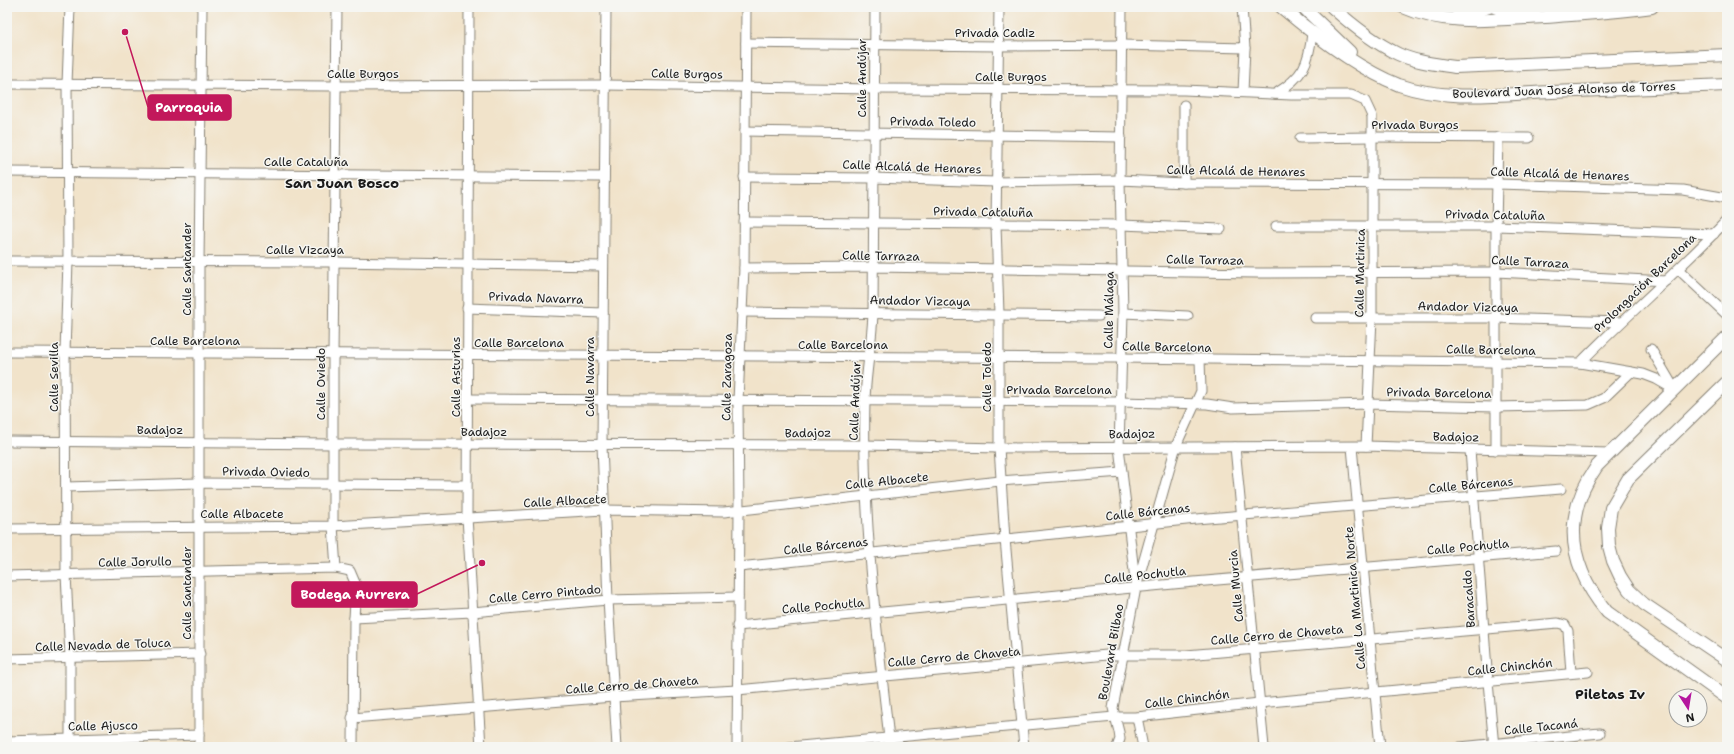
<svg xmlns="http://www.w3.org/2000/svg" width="1734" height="754" font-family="'Shantell Sans',sans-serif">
	<rect width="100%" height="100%" fill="#f6f6f2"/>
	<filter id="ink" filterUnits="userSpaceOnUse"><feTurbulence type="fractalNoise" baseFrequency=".025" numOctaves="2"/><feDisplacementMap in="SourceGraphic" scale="8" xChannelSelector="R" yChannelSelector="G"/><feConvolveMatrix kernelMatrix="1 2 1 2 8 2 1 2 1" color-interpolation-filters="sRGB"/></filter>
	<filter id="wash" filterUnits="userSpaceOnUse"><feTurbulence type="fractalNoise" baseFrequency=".012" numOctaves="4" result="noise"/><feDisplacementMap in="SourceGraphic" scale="16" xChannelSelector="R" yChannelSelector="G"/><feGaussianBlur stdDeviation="0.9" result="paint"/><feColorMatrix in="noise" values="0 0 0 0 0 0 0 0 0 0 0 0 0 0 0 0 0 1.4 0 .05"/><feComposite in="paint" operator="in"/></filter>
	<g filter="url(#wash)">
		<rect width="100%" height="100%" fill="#f1e3ca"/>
	</g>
	<g filter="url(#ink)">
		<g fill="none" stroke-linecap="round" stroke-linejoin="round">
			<defs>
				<g id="minor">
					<path d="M70,7L67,84L68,261L65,352L66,574L70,657V747"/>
					<path d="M469,7L467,517L481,747"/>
					<path d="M606,7L602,445L608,600L617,747"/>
					<path d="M875,7L873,313C872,342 866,371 865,400C862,516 877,632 890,747"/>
					<path d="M999,7L996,225L999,314V448L1005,539L1024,747"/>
					<path d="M1122,7L1120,180L1123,313L1119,447L1136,588"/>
					<path d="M1242,7L1245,48L1243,92"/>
					<path d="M746,43L999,46L1122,45L1245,48"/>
					<path d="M7,84L336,86L606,85L874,89L1184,90L1291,95H1351L1365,101L1372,116V318L1366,446"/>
					<path d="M1275,94C1303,77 1309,64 1312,33"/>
					<path d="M1184,105V183"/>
					<path d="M745,131L1121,137"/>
					<path d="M1300,138L1372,137L1529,138"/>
					<path d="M7,172L604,177"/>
					<path d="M744,177L873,178L996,182L1120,180L1184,183L1497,184L1683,190L1727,198"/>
					<path d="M744,222L1121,225L1221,229"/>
					<path d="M1276,226H1496L1714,234"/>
					<path d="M7,261L333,262L602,266"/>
					<path d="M744,268L873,267L1257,273L1496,272L1666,281"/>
					<path d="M1679,270L1727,315"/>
					<path d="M467,308L603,313"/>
					<path d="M741,312L1099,316"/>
					<path d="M1123,313L1188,316"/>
					<path d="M1315,318H1496L1620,322"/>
					<path d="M1651,349L1674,388"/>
					<path d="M7,352L1120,358L1580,363L1643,374L1656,379L1675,390"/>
					<path d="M1580,363C1628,314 1680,270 1727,220"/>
					<path d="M469,399L1119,402L1207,404L1233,408L1368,404L1495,407L1588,405L1604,398L1631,372"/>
					<path d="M7,441L334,444L865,445L999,448L1366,446L1609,453"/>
					<path d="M1235,447L1264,747"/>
					<path d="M1352,447L1380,747"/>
					<path d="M1470,450L1488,682L1494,747"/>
					<path d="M1496,450V226L1498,137"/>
					<path d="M66,487L198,483L466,485"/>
					<path d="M7,529L333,526L604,510L724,512L1000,481L1122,472"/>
					<path d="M739,567L1196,519L1561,489"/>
					<path d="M336,568L333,526V355L337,7"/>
					<path d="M7,576L336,568L350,571L356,585L354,618L353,747"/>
					<path d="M354,618L472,612L608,600L738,597"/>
					<path d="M737,626L1194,582L1556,551"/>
					<path d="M7,659L200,654"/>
					<path d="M1137,717L1143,747"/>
					<path d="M352,718L613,697L737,690L1107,655H1186L1558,623L1565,625L1568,631L1571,673"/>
					<path d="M7,741L199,735"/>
					<path d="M199,747V262L202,7"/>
					<path d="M737,747L739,511L738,401L744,268L746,7"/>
					<path d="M789,747L1114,717H1137L1259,703L1588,672"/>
					<path d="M1117,747L1120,739L1119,732L1113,708L1136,588L1176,446L1201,391L1200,359"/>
					<path d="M1460,747L1600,733"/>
				</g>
				<g id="major">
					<path d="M1281,7C1313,34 1360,70 1399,85C1447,102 1502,94 1552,92C1610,90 1669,87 1727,85"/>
					<path d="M1303,7L1350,52"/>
					<path d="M1332,7C1352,25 1373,42 1398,54C1415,62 1436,64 1455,67L1727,55"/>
					<path d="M1403,7C1447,27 1499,19 1545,17C1581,14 1616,12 1652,7"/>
					<path d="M1494,7L1502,10H1531"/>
					<path d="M1458,11H1476L1489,7"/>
					<path d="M1727,337L1597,466C1561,517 1569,566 1607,612L1727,698"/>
					<path d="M1727,382L1628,479L1611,508L1608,528L1609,546L1613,561L1620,576L1629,590L1644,604L1727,660"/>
				</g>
			</defs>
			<use href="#minor" stroke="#868073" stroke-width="11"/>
			<use href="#major" stroke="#868073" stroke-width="14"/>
			<use href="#minor" stroke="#fff" stroke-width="9"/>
			<use href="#major" stroke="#fff" stroke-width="12"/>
		</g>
	</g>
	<g text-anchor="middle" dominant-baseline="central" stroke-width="3" stroke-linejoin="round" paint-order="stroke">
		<g font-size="12" fill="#1c1c1c" stroke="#f6f6f2">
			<text x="995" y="33">Privada Cadiz</text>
			<text x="363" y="74">Calle Burgos</text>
			<text transform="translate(687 74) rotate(1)">Calle Burgos</text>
			<text x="1011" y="77">Calle Burgos</text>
			<text transform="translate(862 78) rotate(-90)">Calle Andújar</text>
			<text transform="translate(1564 90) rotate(-2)">Boulevard Juan José Alonso de Torres</text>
			<text transform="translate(933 122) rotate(1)">Privada Toledo</text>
			<text x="1415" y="125">Privada Burgos</text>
			<text x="306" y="162">Calle Cataluña</text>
			<text transform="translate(912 167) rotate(2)">Calle Alcalá de Henares</text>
			<text transform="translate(1236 171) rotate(1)">Calle Alcalá de Henares</text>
			<text transform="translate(1560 174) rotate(2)">Calle Alcalá de Henares</text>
			<text transform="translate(983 212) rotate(1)">Privada Cataluña</text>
			<text transform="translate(1495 215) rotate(1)">Privada Cataluña</text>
			<text x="305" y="250">Calle Vizcaya</text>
			<text transform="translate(881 256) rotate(1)">Calle Tarraza</text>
			<text transform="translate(1205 260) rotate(1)">Calle Tarraza</text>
			<text transform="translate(1530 262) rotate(3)">Calle Tarraza</text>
			<text transform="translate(187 269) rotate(-90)">Calle Santander</text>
			<text transform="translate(1360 273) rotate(-89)">Calle Martinica</text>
			<text transform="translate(1645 283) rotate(-44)">Prolongación Barcelona</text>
			<text transform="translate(536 298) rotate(2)">Privada Navarra</text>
			<text transform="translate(920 301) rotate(1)">Andador Vizcaya</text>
			<text transform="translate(1468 307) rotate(1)">Andador Vizcaya</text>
			<text transform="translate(1109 310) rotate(-89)">Calle Málaga</text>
			<text x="195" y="341">Calle Barcelona</text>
			<text x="519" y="343">Calle Barcelona</text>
			<text x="843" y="345">Calle Barcelona</text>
			<text transform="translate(1167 347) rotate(1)">Calle Barcelona</text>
			<text transform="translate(1491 350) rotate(1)">Calle Barcelona</text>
			<text transform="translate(54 377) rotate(-90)">Calle Sevilla</text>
			<text transform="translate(456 377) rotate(-90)">Calle Asturias</text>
			<text transform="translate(590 377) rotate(-90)">Calle Navarra</text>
			<text transform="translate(727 377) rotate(-89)">Calle Zaragoza</text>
			<text transform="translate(987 377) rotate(-90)">Calle Toledo</text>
			<text transform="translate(321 384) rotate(-90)">Calle Oviedo</text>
			<text x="1059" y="390">Privada Barcelona</text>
			<text transform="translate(1439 393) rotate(1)">Privada Barcelona</text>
			<text transform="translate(855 401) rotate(-88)">Calle Andújar</text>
			<text x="160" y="430">Badajoz</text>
			<text x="484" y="432">Badajoz</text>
			<text transform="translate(808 433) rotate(-1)">Badajoz</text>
			<text transform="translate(1132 434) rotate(-1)">Badajoz</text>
			<text transform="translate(1456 437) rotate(1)">Badajoz</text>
			<text transform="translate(266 472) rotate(1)">Privada Oviedo</text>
			<text transform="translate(887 481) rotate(-6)">Calle Albacete</text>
			<text transform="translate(1471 485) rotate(-5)">Calle Bárcenas</text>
			<text transform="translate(565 501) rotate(-3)">Calle Albacete</text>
			<text transform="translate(1148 512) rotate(-6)">Calle Bárcenas</text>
			<text x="242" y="514">Calle Albacete</text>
			<text transform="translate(826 546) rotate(-6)">Calle Bárcenas</text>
			<text transform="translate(1468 547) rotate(-5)">Calle Pochutla</text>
			<text transform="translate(135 562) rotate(-1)">Calle Jorullo</text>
			<text transform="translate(1145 575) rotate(-6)">Calle Pochutla</text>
			<text transform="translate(1236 586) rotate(-95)">Calle Murcia</text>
			<text transform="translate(187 593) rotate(-90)">Calle Santander</text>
			<text transform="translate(545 594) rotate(-5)">Calle Cerro Pintado</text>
			<text transform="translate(1355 598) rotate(-95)">Calle La Martinica Norte</text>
			<text transform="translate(1469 599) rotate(-94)">Baracaldo</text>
			<text transform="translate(823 606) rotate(-5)">Calle Pochutla</text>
			<text transform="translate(1277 635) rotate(-5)">Calle Cerro de Chaveta</text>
			<text transform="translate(103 645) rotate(-2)">Calle Nevada de Toluca</text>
			<text transform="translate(1111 652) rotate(-80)">Boulevard Bilbao</text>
			<text transform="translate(954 657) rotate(-5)">Calle Cerro de Chaveta</text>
			<text transform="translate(1510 667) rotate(-6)">Calle Chinchón</text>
			<text transform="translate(632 685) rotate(-4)">Calle Cerro de Chaveta</text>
			<text transform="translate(1187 699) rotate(-7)">Calle Chinchón</text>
			<text transform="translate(103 726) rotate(-1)">Calle Ajusco</text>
			<text transform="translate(1541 727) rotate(-6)">Calle Tacaná</text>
		</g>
		<g font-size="14" font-weight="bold" fill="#1c1c1c" stroke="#f6f6f2">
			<text x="342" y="183">San Juan Bosco</text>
			<text x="1610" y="694">Piletas Iv</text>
		</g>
	</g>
	<path fill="none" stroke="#c2185b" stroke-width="1.5" d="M125 32L148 107M482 563L417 594"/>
	<g fill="#c2185b" stroke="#f6f6f2" stroke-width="1.5">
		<circle cx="125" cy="32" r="4"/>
		<circle cx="482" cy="563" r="4"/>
	</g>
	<g fill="#c2185b" stroke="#c2185b" stroke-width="1.5">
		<rect x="148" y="95" width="83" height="25" rx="4"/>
		<rect x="292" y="582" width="125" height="25" rx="4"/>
	</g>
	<g font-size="13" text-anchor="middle" font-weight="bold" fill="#fff">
		<text x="189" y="112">Parroquia</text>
		<text x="355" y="599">Bodega Aurrera</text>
	</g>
	<rect width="1734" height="754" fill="none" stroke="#f6f6f2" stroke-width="24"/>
	<g transform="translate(1688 708) rotate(168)"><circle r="19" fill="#f6f6f2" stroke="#9f9f9c"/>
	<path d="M0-3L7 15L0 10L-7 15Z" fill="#b5179e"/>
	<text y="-6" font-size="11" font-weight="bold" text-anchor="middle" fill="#1c1c1c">N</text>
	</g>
</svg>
